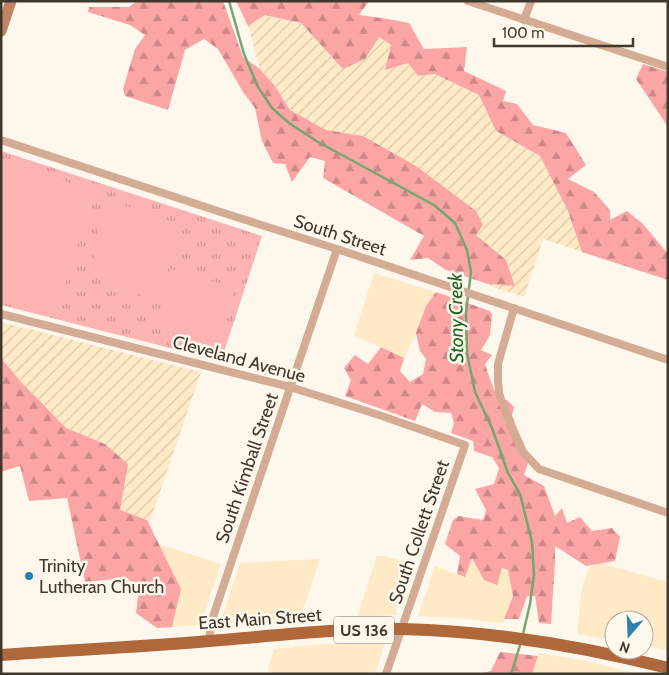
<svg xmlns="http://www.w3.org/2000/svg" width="669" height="675" font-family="Cabin,sans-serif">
	<defs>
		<pattern id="industrial-furrows" width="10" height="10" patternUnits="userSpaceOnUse" patternTransform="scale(1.25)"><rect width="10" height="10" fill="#feeac6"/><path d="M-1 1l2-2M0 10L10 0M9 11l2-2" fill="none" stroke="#dbc9aa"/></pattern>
		<pattern id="forest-firs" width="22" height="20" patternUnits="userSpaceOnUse" patternTransform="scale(1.25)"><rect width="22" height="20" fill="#fba5a5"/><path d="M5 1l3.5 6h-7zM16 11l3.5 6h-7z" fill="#cd8787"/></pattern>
		<pattern id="park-tufts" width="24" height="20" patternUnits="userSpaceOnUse" patternTransform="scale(1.25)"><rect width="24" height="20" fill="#fdb3b3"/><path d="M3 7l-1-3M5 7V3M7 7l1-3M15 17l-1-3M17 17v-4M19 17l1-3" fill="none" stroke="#ce9392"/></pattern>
	</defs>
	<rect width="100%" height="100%" fill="#fef7ec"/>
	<g fill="#feeac6">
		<path d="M374,273L436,292L426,306L416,333L404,358L354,335Z"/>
		<path d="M159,544L221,564L200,625L172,627L181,589Z"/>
		<path d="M377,556H384L411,563L396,608L397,615L357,617Z"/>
		<path d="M472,557L508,570L513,596L503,623L457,618L418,616L435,566L464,577Z"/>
		<path d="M320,559L299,621L227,623L223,622L222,617L240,563Z"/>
		<path d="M600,563L668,582V650L644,645V620H614V640L577,634L581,594L585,577L590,567Z"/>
		<path d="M385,643L375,674H267L274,649L323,644Z"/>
		<path d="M539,653L587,661L638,674H532Z"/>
	</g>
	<g fill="url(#industrial-furrows)">
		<path d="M265,15L301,23L343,68L365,59L379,37L391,45L386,69L408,63L418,76L435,74L479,95L496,131L540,156L568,211L582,252L543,239L524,297L490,286L488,284L515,286L506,260L476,234L416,166L363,136L326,130L290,110L275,86L260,69L248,26Z"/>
		<path d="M1,322L201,372L149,524L147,520L120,510L105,444L66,428L21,382L1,358Z"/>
	</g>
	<g fill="url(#forest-firs)">
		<path d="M137,1H153L157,2L158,1H223L243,57L260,69L275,86L290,110L326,130L363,136L416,166L476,211L483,225L476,235L506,260L515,286L488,284L446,270L428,258L410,260L424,236L323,178L325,161L310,157L292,182L285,164L273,163L262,141L255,108L243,92L218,49L204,39L185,50L168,110L125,96L123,89L135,49L145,35L130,25L88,12L89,7H129Z"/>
		<path d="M236,1H369L359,15L388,19L409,23L424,49L467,47L464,71L506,91L503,101L517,104L533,125L566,133L586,165L568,179L594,192L610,210V220L627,211L643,224L668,254V280L582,252L568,211L540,156L496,131L479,95L435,74L418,76L408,63L385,70L391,45L379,37L365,59L343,69L301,23L265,15L248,26Z"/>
		<path d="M643,64L668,72V127L636,79Z"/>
		<path d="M436,292L490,311L492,315L490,335L481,350L492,355L485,364L490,379L499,402L507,400L514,407L512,416L526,449L528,463L524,475L544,486L555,516L562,508L567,523L580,517L592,531L612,528L620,537L615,561L586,566L555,546V562L551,624L539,623L535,596H527L519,619H504L513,596L508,570L502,568L497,585L484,580L472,558L465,577L457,574L460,556L445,544L453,520L459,516L483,520L486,510L475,489L494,484L499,468L492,457L474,451L473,441L451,433L454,423L451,413L435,412L422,404L415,421L345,396L351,380L344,368L355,355L368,364L381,347L404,358L400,371L410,382L423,374L426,359L420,351L416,333L426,306Z"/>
		<path d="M1,358L21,382L66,428L105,444L128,464L120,510L147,520L181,589L172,627L157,628L136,613L139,589L127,578L85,582L67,498L29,501L20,466L1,472Z"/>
		<path d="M500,652L538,656L532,674H478L491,671Z"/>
	</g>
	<path fill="url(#park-tufts)" d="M1,151L262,236L221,361L1,305Z"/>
	<g fill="#fdb3b3">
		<path d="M1,159L84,188L91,202L56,313L50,316L1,297Z"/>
		<path d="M107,200L176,223L180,236L157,301L106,284L92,252Z"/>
		<path d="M170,269L232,287L233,296L225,327L214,357L178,347L167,325L160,302Z"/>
	</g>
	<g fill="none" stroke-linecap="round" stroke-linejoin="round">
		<g stroke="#74a76f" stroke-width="2.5">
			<path d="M229,1L244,54L258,87L272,108L289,123L318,142L434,205L455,223L467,250L471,272L466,312L467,353L475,392L492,428L508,473L520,494L532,542L534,575L530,604L523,634"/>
			<path d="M511,674L521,642"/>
		</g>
		<g stroke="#d4ab94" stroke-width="8">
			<path d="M468,1L668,67"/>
			<path d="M524,20L531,1"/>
			<path d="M1,140L233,216L337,249L668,360"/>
			<path d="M514,308L498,364V380L499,393L511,427L523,452L539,469L668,513"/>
			<path d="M1,314L290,387L376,414L465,445L386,674"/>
			<path d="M209,641L211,623L231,563L337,249"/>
		</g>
		<path stroke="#bf8462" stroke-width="11" d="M1,31L11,1"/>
		<path stroke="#af673c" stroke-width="12" d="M1,655C71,650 140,647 209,641C273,636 338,628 402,629C492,631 581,646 668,668"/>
	</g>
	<circle fill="#2b80b0" stroke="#fef7ec" stroke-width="2" cx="29" cy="576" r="5"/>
	<g text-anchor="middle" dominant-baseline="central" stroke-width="5" stroke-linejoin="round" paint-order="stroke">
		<rect fill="#fef7ec" stroke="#787166" stroke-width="1" x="334" y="616.5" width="60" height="27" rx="4"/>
		<g font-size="16" font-weight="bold" fill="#3e382d">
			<text x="364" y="630">US 136</text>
		</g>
		<g font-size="18" fill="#3e382d" stroke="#fef7ec">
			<text transform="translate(340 235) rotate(18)">South Street</text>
			<text transform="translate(239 359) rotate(15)">Cleveland Avenue</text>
			<text transform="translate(247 468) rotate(-71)">South Kimball Street</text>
			<text transform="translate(419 532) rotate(-71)">South Collett Street</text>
			<text transform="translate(260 619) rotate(-4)">East Main Street</text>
		</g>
		<g font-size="18" fill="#3e382d" stroke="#fef7ec" text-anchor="start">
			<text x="39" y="566">Trinity<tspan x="39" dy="21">Lutheran Church</tspan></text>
		</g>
		<g font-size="19" font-style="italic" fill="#1b6721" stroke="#fef7ec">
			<text transform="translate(456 318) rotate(-91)">Stony Creek</text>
		</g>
	</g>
	<rect width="669" height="675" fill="none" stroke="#3e382d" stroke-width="5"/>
	<g transform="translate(629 635) rotate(199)"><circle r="24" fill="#fef7ec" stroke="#b1aba0"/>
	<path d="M0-4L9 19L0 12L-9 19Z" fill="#2b80b0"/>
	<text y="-8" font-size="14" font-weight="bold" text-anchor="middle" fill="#3e382d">N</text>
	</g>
	<path d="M494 38v8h139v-8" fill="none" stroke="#3e382d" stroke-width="2.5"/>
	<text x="502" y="38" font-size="15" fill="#3e382d" stroke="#fef7ec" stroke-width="4" paint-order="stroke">100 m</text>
</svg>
